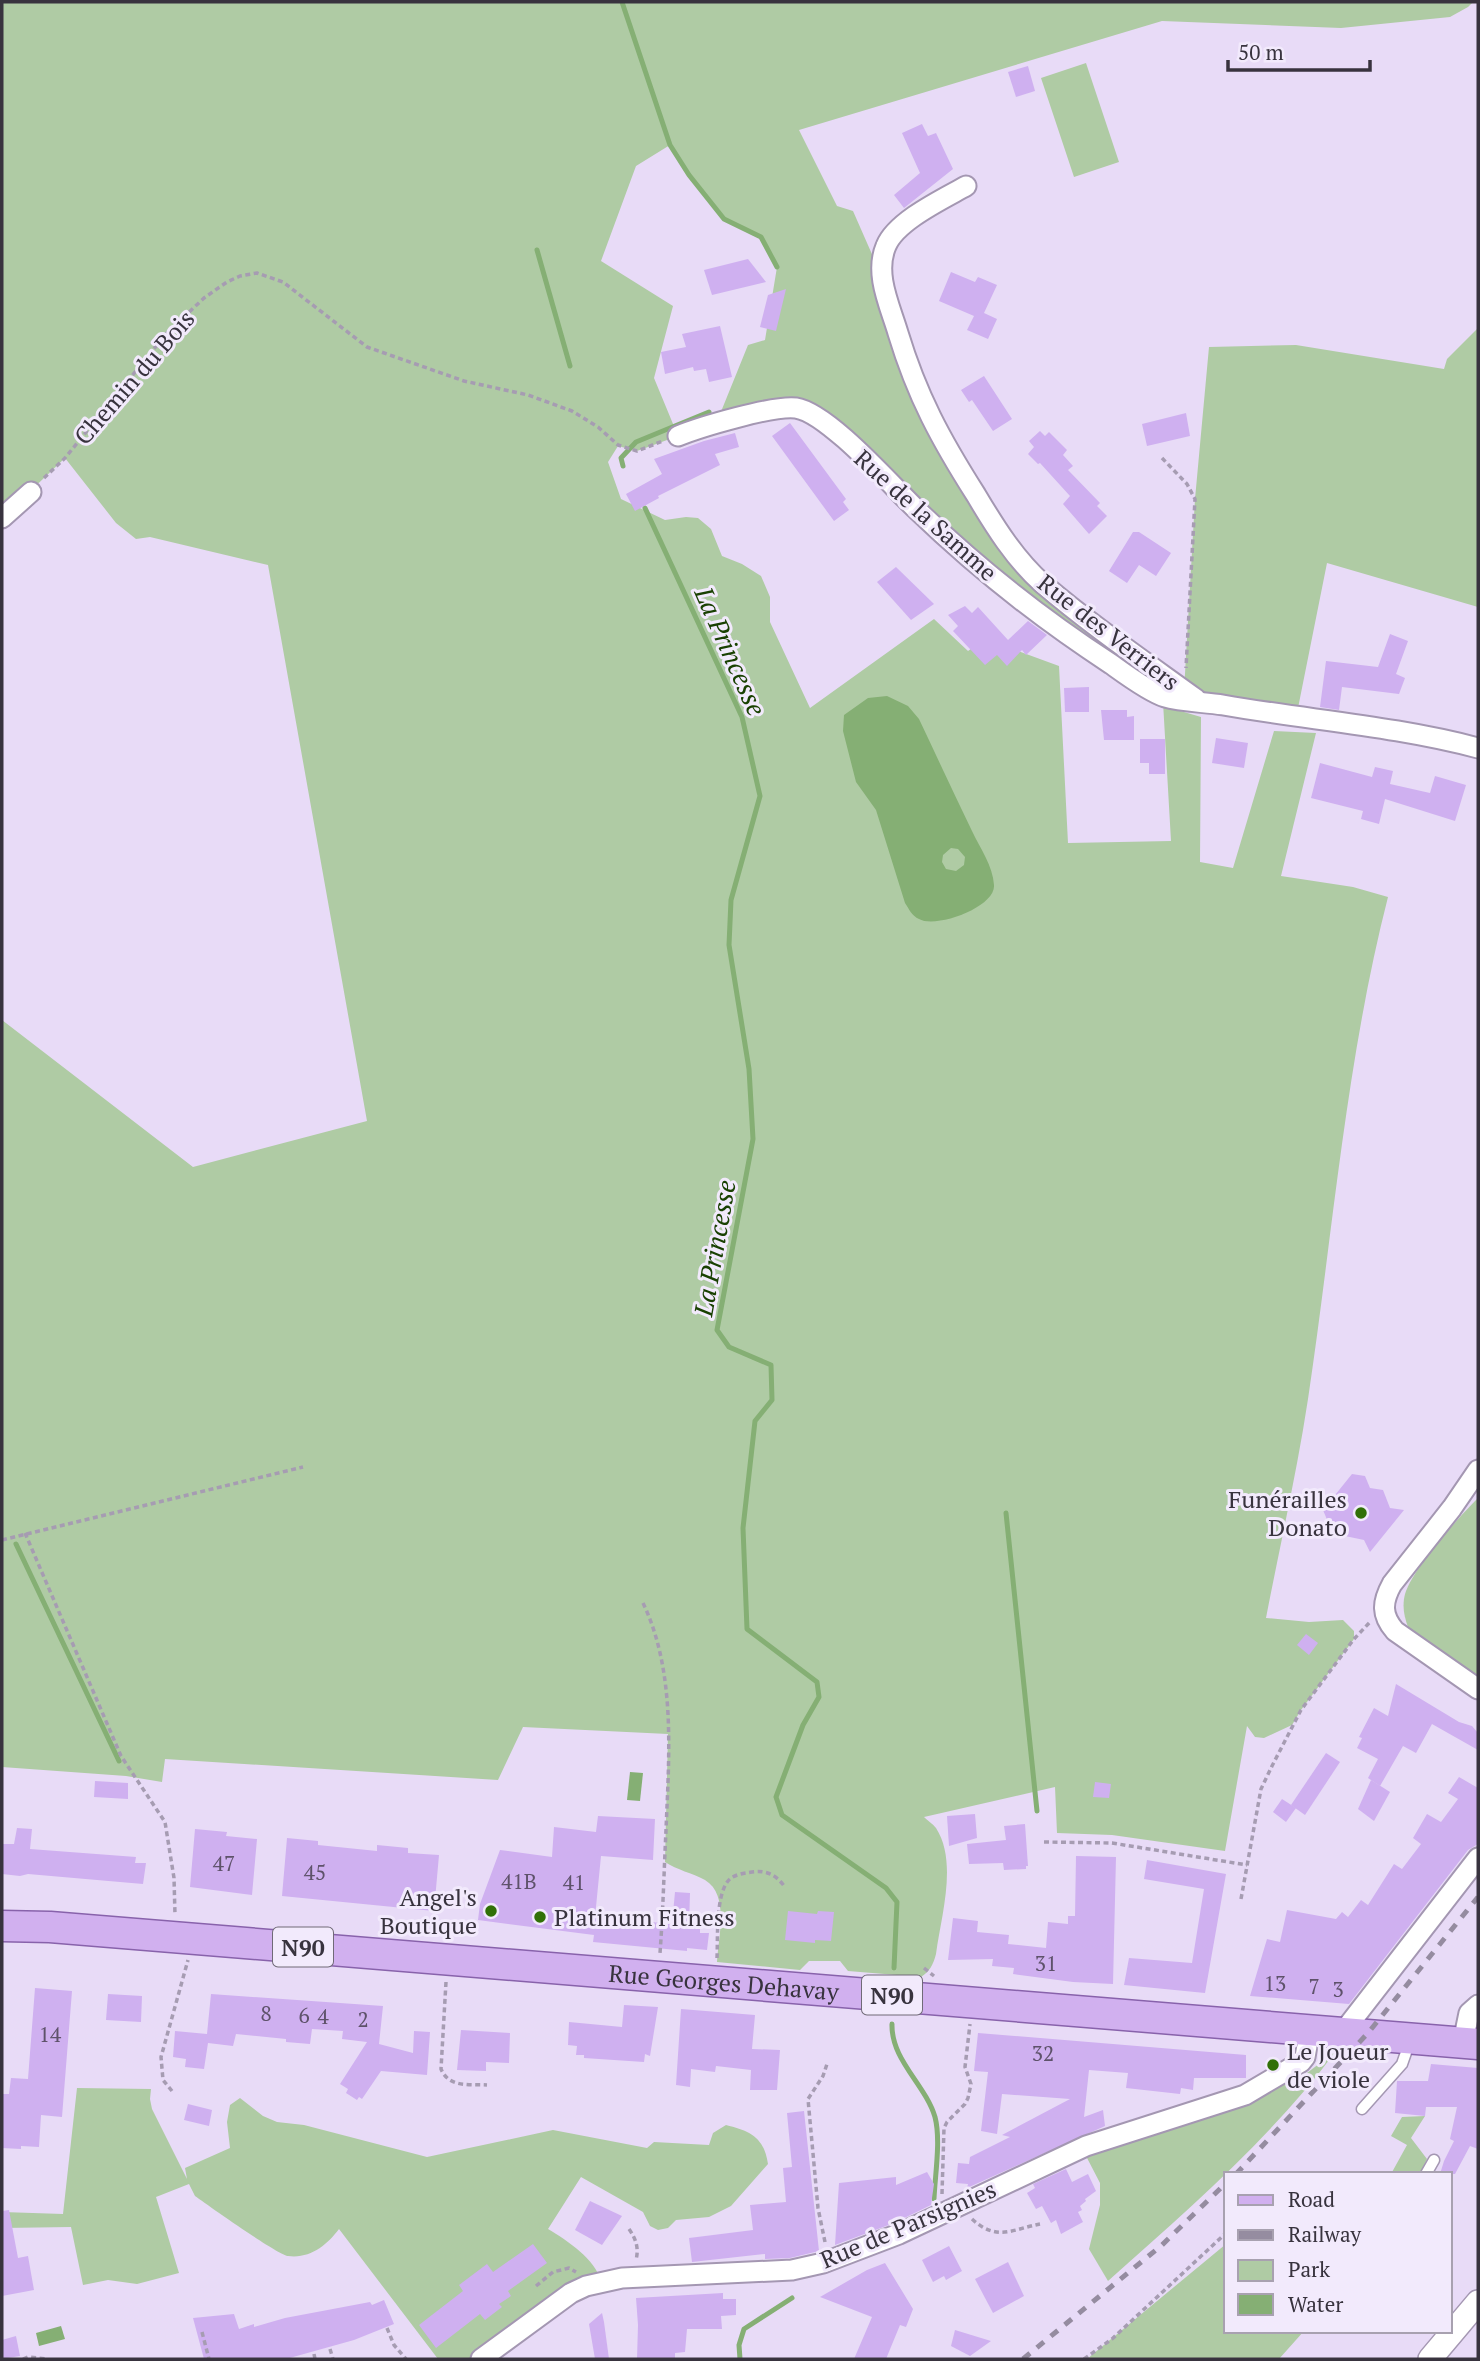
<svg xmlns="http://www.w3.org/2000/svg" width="1480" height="2361" font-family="'PT Serif',serif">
	<rect width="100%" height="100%" fill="#e8dbf7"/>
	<g fill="#afcba4">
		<path d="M2,2H1473L1468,7L1450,17L1341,28L1162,21L799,130L837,206L853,211L882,277L910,374L1003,539L1171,681L1164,697L1121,671L807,411L716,424L748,345L765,340L777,267L761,237L724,219L689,175L670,145L636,166L601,261L673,306L654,378L678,436L637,451L618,446L608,462L621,499L665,520L686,517L698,518L711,529L722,556L742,564L761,576L770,597V622L810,708L934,619L968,651L985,639L1059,666L1068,843L1171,841L1163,702L1177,710L1201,717L1200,862L1233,868L1274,731L1316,733L1281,876L1353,887L1388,897C1346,1061 1333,1232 1308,1399C1297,1472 1280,1545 1266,1618L1309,1622L1343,1620L1354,1631V1639L1301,1710L1292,1725L1264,1738L1255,1737L1247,1726L1225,1851L1112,1835L1057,1833L1055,1787L924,1817C927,1820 933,1824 936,1828C958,1862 941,1916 936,1954C933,1965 930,1971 921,1977L848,1971L840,1961H809L800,1970L717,1962C718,1938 730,1895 705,1880C692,1873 677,1870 665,1862L668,1734L523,1727L498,1780L165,1759L162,1782L126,1776L2,1767V1020L193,1167L367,1121L268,565L150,537L136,539L116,523L65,458L2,518Z"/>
		<path d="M1086,63L1119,162L1074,177L1041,78Z"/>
		<path d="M1478,328V607L1327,563L1296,718L1184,691L1195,499L1209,347L1296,345L1444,369L1447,359Z"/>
		<path d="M1478,1498V1677L1408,1627C1404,1616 1402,1606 1405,1594C1413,1568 1457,1519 1478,1498Z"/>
		<path d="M1336,2051C1272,2137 1189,2209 1108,2281L1089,2249L1100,2205V2183L1086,2156L1299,2079Z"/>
		<path d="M77,2088L151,2089L150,2099L152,2109L187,2179L185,2168L230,2148L227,2122L230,2105L240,2098L263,2116L277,2122L304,2125L427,2157L553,2130L647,2148L654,2142L709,2145L713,2133L726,2125C750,2131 764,2137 768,2164L731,2206L709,2217L676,2220L668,2228L658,2230L650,2226L643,2212L581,2177L548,2229C568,2241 595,2259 601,2281L481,2359H438L339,2229C327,2245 310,2259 288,2256C278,2255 209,2206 195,2196L189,2184L156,2197L179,2273L137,2284L108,2280L83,2285L71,2227L2,2228V2212L63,2214Z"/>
		<path d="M1425,2116L1411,2138L1427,2159L1420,2174H1391L1407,2145L1391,2136L1402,2117Z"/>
		<path d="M1226,2244V2331H1304L1279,2359H1087Z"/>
	</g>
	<g fill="#85af74" fill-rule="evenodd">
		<path d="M887,696L908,706L919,719C937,757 954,794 972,831C980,848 993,866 994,885C996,907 936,929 919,919C912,916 909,909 905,903L876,810L856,782L843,731L844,715L868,698ZM951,848L958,849L965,857L964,865L956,871L946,869L942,862L943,855Z"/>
		<path d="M630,1772L643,1773L640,1801L627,1800Z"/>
		<path d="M61,2326L65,2339L39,2346L36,2333Z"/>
	</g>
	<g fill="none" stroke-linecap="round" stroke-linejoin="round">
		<g stroke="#85af74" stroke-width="5">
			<path d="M622,2L670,145L689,175L724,219L761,237L777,267"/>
			<path d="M537,250L570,366"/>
			<path d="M623,466L621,458L636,442L709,412"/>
			<path d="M645,508L742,717L760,796L731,900L729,945L749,1069L753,1139L717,1330L729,1347L771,1365L772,1400L755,1421L743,1528L747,1629L817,1682L819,1697L803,1725L776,1797L782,1815L886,1888L897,1902L894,1968"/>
			<path d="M1006,1513L1037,1811"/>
			<path d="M16,1544L119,1761"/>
			<path d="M892,2024C891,2060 925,2084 935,2117C941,2140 935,2175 934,2199"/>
			<path d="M740,2359L739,2345L744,2329L792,2298"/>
		</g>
	</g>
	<g fill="#cfb0f0">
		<path d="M1028,66L1035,91L1016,97L1008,72Z"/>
		<path d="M922,124L928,136L936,133L953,169L904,208L894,195L920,173L902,133Z"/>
		<path d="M748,259L766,282L712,295L704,270Z"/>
		<path d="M951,272L975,282L978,277L997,285L984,313L997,319L988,339L967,330L974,316L939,301Z"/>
		<path d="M786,289L776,331L760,327L768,295Z"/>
		<path d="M720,326L732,377L709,382L706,369L694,371L693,367L665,374L661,352L686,347L682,334Z"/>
		<path d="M984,376L1012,419L993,431L972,400L969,402L961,390Z"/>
		<path d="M1186,413L1190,436L1147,446L1142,424Z"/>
		<path d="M790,423L846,499L843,502L849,510L834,521L772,436Z"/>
		<path d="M1040,431L1045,436L1049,432L1067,450L1063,455L1073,466L1068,470L1100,503L1097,506L1107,516L1089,534L1063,504L1070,496L1040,463L1038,464L1028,454L1034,447L1029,441Z"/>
		<path d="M735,433L739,447L715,454L720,465L658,496L659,498L635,511L626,494L662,474L654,459L704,441Z"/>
		<path d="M1133,532H1139L1171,553L1156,576L1139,565L1127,583L1109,571Z"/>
		<path d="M896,567L934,604L911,620L877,582Z"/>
		<path d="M965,606L972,613L978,607L1008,640L1028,621L1047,635L1026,655L1022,650L1007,666L997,655L985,665L953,631L958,626L948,615Z"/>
		<path d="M1390,634L1408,641L1396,674L1405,678L1399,694L1342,687L1339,710L1320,707L1326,661L1378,667Z"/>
		<path d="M1089,687V712H1065L1064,688Z"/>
		<path d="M1101,710H1127V717L1134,716V740H1104Z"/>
		<path d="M1216,738L1248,743L1244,768L1212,763Z"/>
		<path d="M1140,739H1165V774H1149V763H1140Z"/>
		<path d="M1320,763L1372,777L1375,767L1393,771L1390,784L1430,793L1435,776L1466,785L1455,821L1385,799L1379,824L1361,819L1363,811L1311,798Z"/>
		<path d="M1352,1474L1365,1476L1370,1488L1383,1490L1390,1508L1404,1510L1370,1552L1364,1540L1345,1536L1340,1525L1328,1522L1323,1510Z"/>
		<path d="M1306,1634L1318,1643L1309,1655L1297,1645Z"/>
		<path d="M1396,1684L1459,1722L1472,1726L1478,1733V1750L1432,1724L1416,1753L1403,1746L1380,1786L1368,1778L1378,1759L1357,1748L1362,1738L1359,1737L1374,1708L1388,1716Z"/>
		<path d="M1326,1753L1340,1762L1305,1815L1291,1805Z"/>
		<path d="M1459,1777L1478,1788V1844L1468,1850L1349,2004L1250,1996L1267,1939L1280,1942L1287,1910L1336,1919L1342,1912L1348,1917L1361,1900L1368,1905L1394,1864L1402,1869L1421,1844L1413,1838L1427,1814L1441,1822L1458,1799L1448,1793Z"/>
		<path d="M1371,1780L1390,1792L1374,1821L1358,1809Z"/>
		<path d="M95,1781L128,1783V1799L94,1797Z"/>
		<path d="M1095,1782L1111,1784L1109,1798L1093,1797Z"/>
		<path d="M1282,1799L1296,1808L1286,1822L1273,1812Z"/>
		<path d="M975,1814L977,1838L949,1846L947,1816Z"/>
		<path d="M598,1816L655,1819L653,1860L601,1856L595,1917L672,1924L675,1892L690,1893L689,1926H700V1933H709L707,1950L687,1948V1951L593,1942L594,1935L478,1920L480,1904L500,1850L552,1857L554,1827L596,1832Z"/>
		<path d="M1025,1824L1028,1866H1026V1869L1004,1870L1003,1863L969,1864L967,1844L1006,1840L1004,1826Z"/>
		<path d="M17,1828L32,1829L30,1849L136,1857L135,1863H146L143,1884L28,1874L20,1876L2,1874L3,1844H14Z"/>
		<path d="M195,1829L227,1832L226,1836L257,1839L252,1895L190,1887Z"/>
		<path d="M287,1838L318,1841V1845L377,1851V1845L408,1848V1853L439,1855L434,1911L282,1896Z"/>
		<path d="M1076,1856L1116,1857L1113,1984L1073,1982L1013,1974L1014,1968L992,1966L993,1959L948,1960L953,1918L978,1921L977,1932L1009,1935L1008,1944L1046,1948L1048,1922L1068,1924V1916H1075Z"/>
		<path d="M1147,1860L1226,1874L1205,1993L1124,1985L1129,1958L1192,1963L1204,1889L1144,1879Z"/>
		<path d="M788,1911L817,1914L818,1911L834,1912L831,1941L815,1940V1943L785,1940Z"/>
		<path d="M35,1988L72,1991L62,2117L41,2115L39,2147L21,2146V2149L2,2148V2094H9L11,2078L28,2079Z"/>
		<path d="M108,1994L142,1996L141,2022L106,2020Z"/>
		<path d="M211,1994L383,2006L379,2044L413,2053L414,2031L430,2032L427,2075L381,2071L362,2099L359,2097L357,2100L346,2093L348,2089L340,2084L367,2042L342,2039L343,2031L312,2029L310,2044L286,2042V2039L236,2034L233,2046L208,2043L204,2069L185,2067L186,2059L173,2057L175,2031L207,2034Z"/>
		<path d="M624,2005L658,2007L650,2056L645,2054L644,2062L584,2058V2055H576L577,2046L568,2045L569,2022L622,2027Z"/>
		<path d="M681,2009L755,2015L752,2049L780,2050L777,2090H750L751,2070L716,2066L715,2072L691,2069L690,2087L676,2085Z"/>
		<path d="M461,2030L510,2033L509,2063L486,2062V2071L457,2070Z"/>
		<path d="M978,2033L1246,2055V2078H1194L1193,2090L1181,2088L1180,2094L1126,2088L1128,2073L1089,2070L1084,2117L1103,2110L1105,2126L967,2188L968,2184L956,2183L958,2163L969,2164L970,2157L1010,2137L1002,2135L1070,2099L1002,2094L997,2134L981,2131L988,2072L974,2071Z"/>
		<path d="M1431,2064L1478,2068V2149L1470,2146L1455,2174H1440L1444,2161L1454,2141L1450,2139L1457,2107H1426L1425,2116L1395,2113L1397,2081H1428Z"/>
		<path d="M188,2104L212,2110L209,2126L184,2120Z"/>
		<path d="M804,2111L819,2251L790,2258L765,2259V2254L692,2262L689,2238L753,2230L750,2205L786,2202L783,2168L792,2167L787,2113Z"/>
		<path d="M1066,2169L1072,2182L1088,2174L1096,2191L1085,2199L1086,2201L1080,2206L1082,2210L1078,2212L1083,2222L1061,2234L1056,2220L1051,2223L1042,2206L1036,2209L1027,2193L1035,2188L1033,2184Z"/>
		<path d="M927,2172L934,2184L931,2205L894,2223L835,2245L839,2183L896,2177V2185Z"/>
		<path d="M590,2201L622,2216L602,2245L575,2230Z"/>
		<path d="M9,2210L18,2258L28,2256L34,2290L2,2296V2211Z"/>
		<path d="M533,2244L547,2263L508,2291L511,2296L499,2304L502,2307L485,2320L480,2314L436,2348L419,2325L463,2291L459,2285L487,2264L493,2272Z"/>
		<path d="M949,2246L962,2271L946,2280L944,2276L933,2282L922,2260Z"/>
		<path d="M1008,2262L1024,2296L993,2313L975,2279Z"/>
		<path d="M885,2263L913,2309L906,2327L900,2325L886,2359H854L872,2317L820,2297L867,2270Z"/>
		<path d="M723,2293V2299H736V2315L721,2316L722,2329H687L685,2352L675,2353V2359H637L638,2325L636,2298Z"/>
		<path d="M384,2300L394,2324L354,2340L286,2359H204L193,2318L234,2314L239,2329L254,2324V2327L285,2318L370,2302L372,2305Z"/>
		<path d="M602,2313L604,2322L609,2359H595L589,2324Z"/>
		<path d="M955,2330L991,2341L970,2356L951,2346Z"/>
		<path d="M16,2336L20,2356L2,2359V2340Z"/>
	</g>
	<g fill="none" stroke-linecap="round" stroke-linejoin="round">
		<defs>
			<g id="service">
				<path d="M1362,2109L1402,2064L1410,2041"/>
				<path d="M1426,2174L1434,2160"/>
			</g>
			<g id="minor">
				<path d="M966,186C943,199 896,221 886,246C874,274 890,306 898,333C917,396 941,440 976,495C995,527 1015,559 1043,584C1091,625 1145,662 1196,699"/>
				<path d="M678,436C700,427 774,405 796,408C828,413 891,485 916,509C976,567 1042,619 1111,664C1125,674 1149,692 1165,697C1182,702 1205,702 1223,705C1308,720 1395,726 1478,748"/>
				<path d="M2,518L31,492"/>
				<path d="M1478,1470L1452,1508L1392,1584C1382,1602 1381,1615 1395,1631L1478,1689"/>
				<path d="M1343,2032L1478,1858"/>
				<path d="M1463,2042L1469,2013L1478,2005"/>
				<path d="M481,2359L571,2293L586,2286L622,2278L792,2270L823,2263L899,2234L1086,2146L1245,2095L1301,2062L1305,2057L1310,2029"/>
			</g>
			<path id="tertiary" d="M1430,2359L1478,2302"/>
			<g id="primary">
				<path id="s1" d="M2,1926L50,1927L1478,2044"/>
			</g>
		</defs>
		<use href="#service" stroke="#a497b2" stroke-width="13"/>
		<use href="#minor" stroke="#a497b2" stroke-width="23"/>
		<use href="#tertiary" stroke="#a497b2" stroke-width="26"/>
		<use href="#primary" stroke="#8862ab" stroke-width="33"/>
		<g stroke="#a69cb2" stroke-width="3.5" stroke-dasharray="5 3.5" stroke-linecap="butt">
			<path d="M1162,458L1187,484L1195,499L1186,668"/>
			<path d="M44,478L65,458L166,334L204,298L227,282L240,276L257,273L283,282L367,347L464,381L528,395L572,411L598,427L618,445L637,451L663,441"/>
			<path d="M25,1533L121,1756L165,1822L174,1878L175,1915"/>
			<path d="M2,1540L303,1467"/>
			<path d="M643,1603C676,1672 669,1755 666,1830C664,1871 663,1912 660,1953"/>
			<path d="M1044,1842L1112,1843L1247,1865"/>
			<path d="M1241,1899L1261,1789L1272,1766L1301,1710L1354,1639L1370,1622"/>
			<path d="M717,1958C718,1939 715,1890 731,1878C737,1874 745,1873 752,1872C767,1870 776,1875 785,1887"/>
			<path d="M924,1968L934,1976"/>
			<path d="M446,1982L441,2069C449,2088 469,2084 487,2085"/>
			<path d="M172,2091L163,2080L161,2057L188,1960"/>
			<path d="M942,2194L944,2128L947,2122L965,2104L968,2098L971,2084L965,2067L970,2024"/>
			<path d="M972,2219C997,2242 1013,2229 1040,2224"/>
			<path d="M629,2229C636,2239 639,2248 636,2260"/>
			<path d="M825,2242L818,2208L808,2099L823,2076L827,2064"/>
			<path d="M536,2286L553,2272L569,2268L576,2272"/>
			<path d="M387,2328L394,2345L406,2359"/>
			<path d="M202,2332L209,2359"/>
			<path d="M330,2349L333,2359"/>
			<path d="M314,2354L315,2359"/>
			<path d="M23,2359L28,2357L47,2359"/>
			<path d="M1084,2359L1112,2339L1226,2233"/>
		</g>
		<use href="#service" stroke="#fff" stroke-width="10"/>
		<use href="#minor" stroke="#fff" stroke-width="19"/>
		<use href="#tertiary" stroke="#fff" stroke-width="23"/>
		<use href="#primary" stroke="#d1b0ef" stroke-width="30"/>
		<g stroke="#958ca0" stroke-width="5" stroke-dasharray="9 9" stroke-linecap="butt">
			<path d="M1236,2174L1368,2033L1478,1897"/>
			<path d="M1023,2359L1162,2245L1226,2183"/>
		</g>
	</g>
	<g fill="#317007" stroke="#f2eafc" stroke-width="2.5">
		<circle cx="1361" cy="1513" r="7"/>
		<circle cx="491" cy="1911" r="7"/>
		<circle cx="540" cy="1917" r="7"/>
		<circle cx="1273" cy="2065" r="7"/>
	</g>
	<g text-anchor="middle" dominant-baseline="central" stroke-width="6" stroke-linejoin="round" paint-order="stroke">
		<g font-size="21" fill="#5e526a">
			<text x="224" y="1863">47</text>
			<text x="315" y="1872">45</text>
			<text x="519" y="1881">41B</text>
			<text x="574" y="1882">41</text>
			<text x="1046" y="1963">31</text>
			<text x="1275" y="1983">13</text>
			<text x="1314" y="1986">7</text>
			<text x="1338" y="1989">3</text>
			<text x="266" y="2013">8</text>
			<text x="304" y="2015">6</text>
			<text x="323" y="2016">4</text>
			<text x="363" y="2019">2</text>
			<text x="50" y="2034">14</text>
			<text x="1043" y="2053">32</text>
		</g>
		<g fill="#f2eafc" stroke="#706a77" stroke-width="2">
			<rect x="273" y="1927.5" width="60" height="39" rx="5"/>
			<rect x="862" y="1975.5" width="60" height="39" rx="5"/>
		</g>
		<g font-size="23" font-weight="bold" fill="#38333e">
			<text x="303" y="1947">N90</text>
			<text x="892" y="1995">N90</text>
		</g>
		<g font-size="24" fill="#38333e" stroke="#f2eafc">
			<text transform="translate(134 377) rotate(-49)">Chemin du Bois</text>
			<text transform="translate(926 515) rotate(42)">Rue de la Samme</text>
			<text transform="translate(1109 632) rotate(38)">Rue des Verriers</text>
			<text stroke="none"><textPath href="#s1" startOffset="724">Rue Georges Dehavay</textPath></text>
			<text transform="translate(908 2224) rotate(-23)">Rue de Parsignies</text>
		</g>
		<g font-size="24" fill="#38333e" stroke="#f2eafc" text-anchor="end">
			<text x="1347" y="1499">Funérailles<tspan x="1347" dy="28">Donato</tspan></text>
			<text x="477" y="1897">Angel's<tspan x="477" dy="28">Boutique</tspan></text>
			<text x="554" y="1917" text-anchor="start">Platinum Fitness</text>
			<text x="1287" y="2051" text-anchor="start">Le Joueur<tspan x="1287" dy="28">de viole</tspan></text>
		</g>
		<g font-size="26" font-style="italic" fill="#194102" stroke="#f2eafc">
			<text transform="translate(731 651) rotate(66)">La Princesse</text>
			<text transform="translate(714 1248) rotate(-80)">La Princesse</text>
		</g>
	</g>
	<rect width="1480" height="2361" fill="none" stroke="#38333e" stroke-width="7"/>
	<rect x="1224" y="2172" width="228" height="161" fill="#f2eafc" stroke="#a8a1b0" stroke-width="2"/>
	<rect x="1238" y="2195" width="35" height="10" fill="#d1b0ef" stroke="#a8a1b0" stroke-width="2"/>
	<text x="1288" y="2207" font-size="21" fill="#38333e">Road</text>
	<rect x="1238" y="2230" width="35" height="10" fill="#958ca0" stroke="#a8a1b0" stroke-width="2"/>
	<text x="1288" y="2242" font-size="21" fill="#38333e">Railway</text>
	<rect x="1238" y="2260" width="35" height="21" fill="#afcba4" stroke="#a8a1b0" stroke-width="2"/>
	<text x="1288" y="2277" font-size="21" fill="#38333e">Park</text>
	<rect x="1238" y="2294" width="35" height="21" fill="#85af74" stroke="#a8a1b0" stroke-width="2"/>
	<text x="1288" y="2312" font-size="21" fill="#38333e">Water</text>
	<path d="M1228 60v10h142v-10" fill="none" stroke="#38333e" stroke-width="3.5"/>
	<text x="1238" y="60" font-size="21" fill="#38333e" stroke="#f2eafc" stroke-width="5" paint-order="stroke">50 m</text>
</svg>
